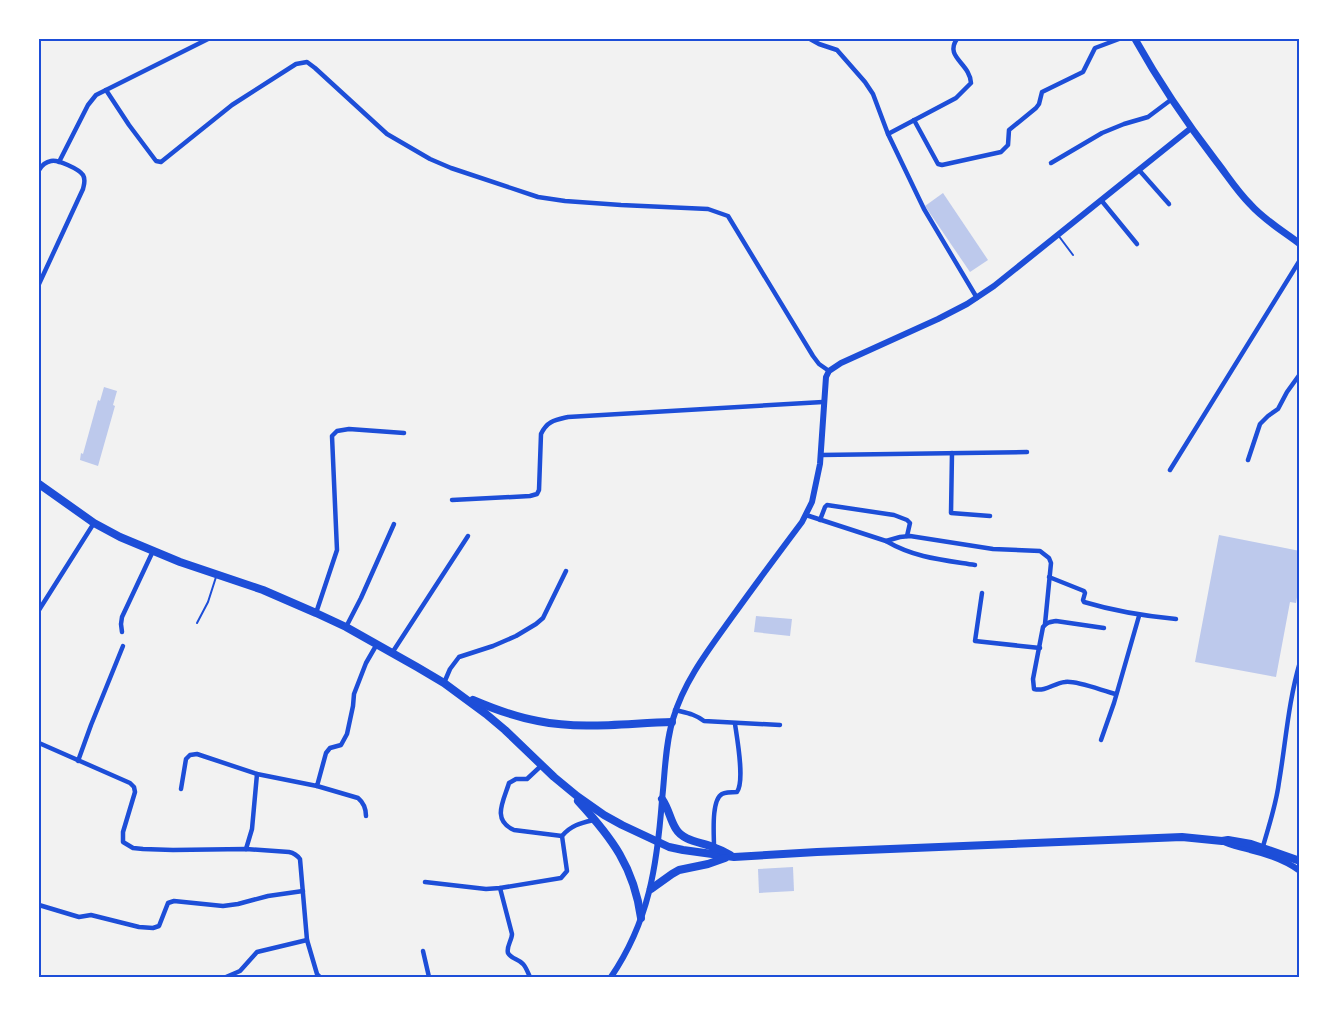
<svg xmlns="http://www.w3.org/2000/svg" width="1339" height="1016" font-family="Georgia,serif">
	<rect width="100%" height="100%" fill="#f2f2f2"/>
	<g fill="#bdc9ec">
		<path d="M943,193L988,260L970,272L925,206Z"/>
		<path d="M104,387L117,391L113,405L115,406L98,466L80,460L81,453L83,454L98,400L100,401Z"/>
		<path d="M1219,535L1300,551V580L1296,603L1290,602L1276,677L1195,662Z"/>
		<path d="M756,616L792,619L790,636L754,632Z"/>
		<path d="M793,867L794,891L759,893L758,869Z"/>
	</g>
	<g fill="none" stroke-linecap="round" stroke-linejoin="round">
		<g stroke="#1d4ed8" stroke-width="2">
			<path d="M1058,235L1073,255"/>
			<path d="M197,623L208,602L216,577"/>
		</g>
		<g stroke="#1d4ed8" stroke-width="4.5">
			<path d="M810,39L819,44L837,50L865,82L873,94L888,134L924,209L977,298"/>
			<path d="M106,90L129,125L156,161L161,162L232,105L296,64L307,62L315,68L387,134L430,159L451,168L538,197L565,201L621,205L708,209L728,216L813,356L819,364L829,371"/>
			<path d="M914,120L938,164L942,165L1001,152L1008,145L1009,130L1036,108L1039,104L1042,92L1083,72L1095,48L1119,39"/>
			<path d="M888,134L956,98L971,83C970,63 944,57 957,39"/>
			<path d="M59,162L88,105L96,95L208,39"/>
			<path d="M1051,163L1102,133L1124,124L1148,117L1172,99"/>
			<path d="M39,170C42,165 45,162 51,161C57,159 79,169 83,175C86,180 84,184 83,189L39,284"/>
			<path d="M1139,170L1169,204"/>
			<path d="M1101,200L1137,244"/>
			<path d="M952,453L951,513L990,516"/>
			<path d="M821,455L1027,452"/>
			<path d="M1248,460L1260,424L1268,416L1278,409L1287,392L1300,374"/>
			<path d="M1170,470L1300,260"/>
			<path d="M452,500L530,496L537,494L539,490L541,434C547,421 555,420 568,417L823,402"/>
			<path d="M806,515L886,541L900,537L910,536L993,549L1040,551L1049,558L1051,563L1045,624"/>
			<path d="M820,520L825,507L827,505L894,515L907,520L910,523L907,536"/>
			<path d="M886,541C915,558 943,560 975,565"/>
			<path d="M1049,577L1084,591L1085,593L1083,600L1084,602C1114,611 1144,616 1176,619"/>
			<path d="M982,593L975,641L1040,648"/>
			<path d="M39,610L94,523"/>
			<path d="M316,613L337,550L332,436L337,431L349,429L404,433"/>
			<path d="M346,627L361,598L394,524"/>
			<path d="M1104,628L1056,621C1050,622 1047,622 1043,627L1033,679L1034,689C1046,692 1054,683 1065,682C1076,680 1103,691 1116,694"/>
			<path d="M122,632L121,624L122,617L153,551"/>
			<path d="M392,653L468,536"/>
			<path d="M444,683L450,669L459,657L493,646L516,636L536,624L543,618L566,571"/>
			<path d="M675,710C687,713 695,714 704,721L780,725"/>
			<path d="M1101,740L1114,703L1139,616"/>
			<path d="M39,743L130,783L134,787L135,792L123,832V842L133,848L143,849L173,850L246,849L289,852C294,853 297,855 300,859L307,940L317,974L320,977"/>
			<path d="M78,761L91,725L123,646"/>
			<path d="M542,765L527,779H516L509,783C504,800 491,820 514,830L562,836"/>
			<path d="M317,786L358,798C364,803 366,808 366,816"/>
			<path d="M181,789L186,759L190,755L197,754L257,774L317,786L326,753L330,748L341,745L347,734L353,706L354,694L366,663L377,644"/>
			<path d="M714,847C714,835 711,800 722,794C726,792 733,792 737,792C745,781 737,738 735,724"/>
			<path d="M246,849L252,829L257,774"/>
			<path d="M1262,850C1268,828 1276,806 1279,782C1286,741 1288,703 1300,662"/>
			<path d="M425,882L486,889L500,888L561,878L567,871L562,836C571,825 581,823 594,820"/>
			<path d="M500,888L512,934C512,940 506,947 508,953C511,959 519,959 523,964C526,967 528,973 530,977"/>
			<path d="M39,905L79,917L91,915L139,927L153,928L159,926L168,903L174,901L223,906L238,904L268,896L303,891"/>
			<path d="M423,951L429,977"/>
			<path d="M226,977L240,971L257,952L307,940"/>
		</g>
		<g stroke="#1d4ed8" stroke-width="6">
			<path d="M1222,841C1230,846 1240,847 1250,850C1267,854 1285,860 1300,871"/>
			<path d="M611,977C649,921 657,866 662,800C665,774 665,745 673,719C684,681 709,649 732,617C755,585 778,554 802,522L812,502L820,464L826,377L829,371L841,363L938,319L967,304L994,286L1191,128"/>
		</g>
		<path stroke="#1d4ed8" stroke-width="7" d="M1135,39C1159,82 1186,122 1216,161C1227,175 1237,191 1250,204C1264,220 1283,231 1300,244"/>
		<g stroke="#1d4ed8" stroke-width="8">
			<path d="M39,484L94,523L120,537L180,562L263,590L316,613L346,627L417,667L444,683L486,714L505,730L554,777L577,796L604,815L622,825L669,847L683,850L734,857L817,852L1182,837L1222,841L1228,840L1251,844L1300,861"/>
			<path d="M473,700C494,709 516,717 538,721C582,730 628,723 672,722"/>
			<path d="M662,799C669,809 670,820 676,829C683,841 701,842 713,847C719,849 725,852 730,855"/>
			<path d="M578,801C612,838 634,867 641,918"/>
			<path d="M651,889L672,874L679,870L708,864L725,858"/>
		</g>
	</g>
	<rect width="1339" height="1016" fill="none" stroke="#ffffff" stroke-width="81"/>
	<rect x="40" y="40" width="1258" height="936" fill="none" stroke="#1d4ed8" stroke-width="2"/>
</svg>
